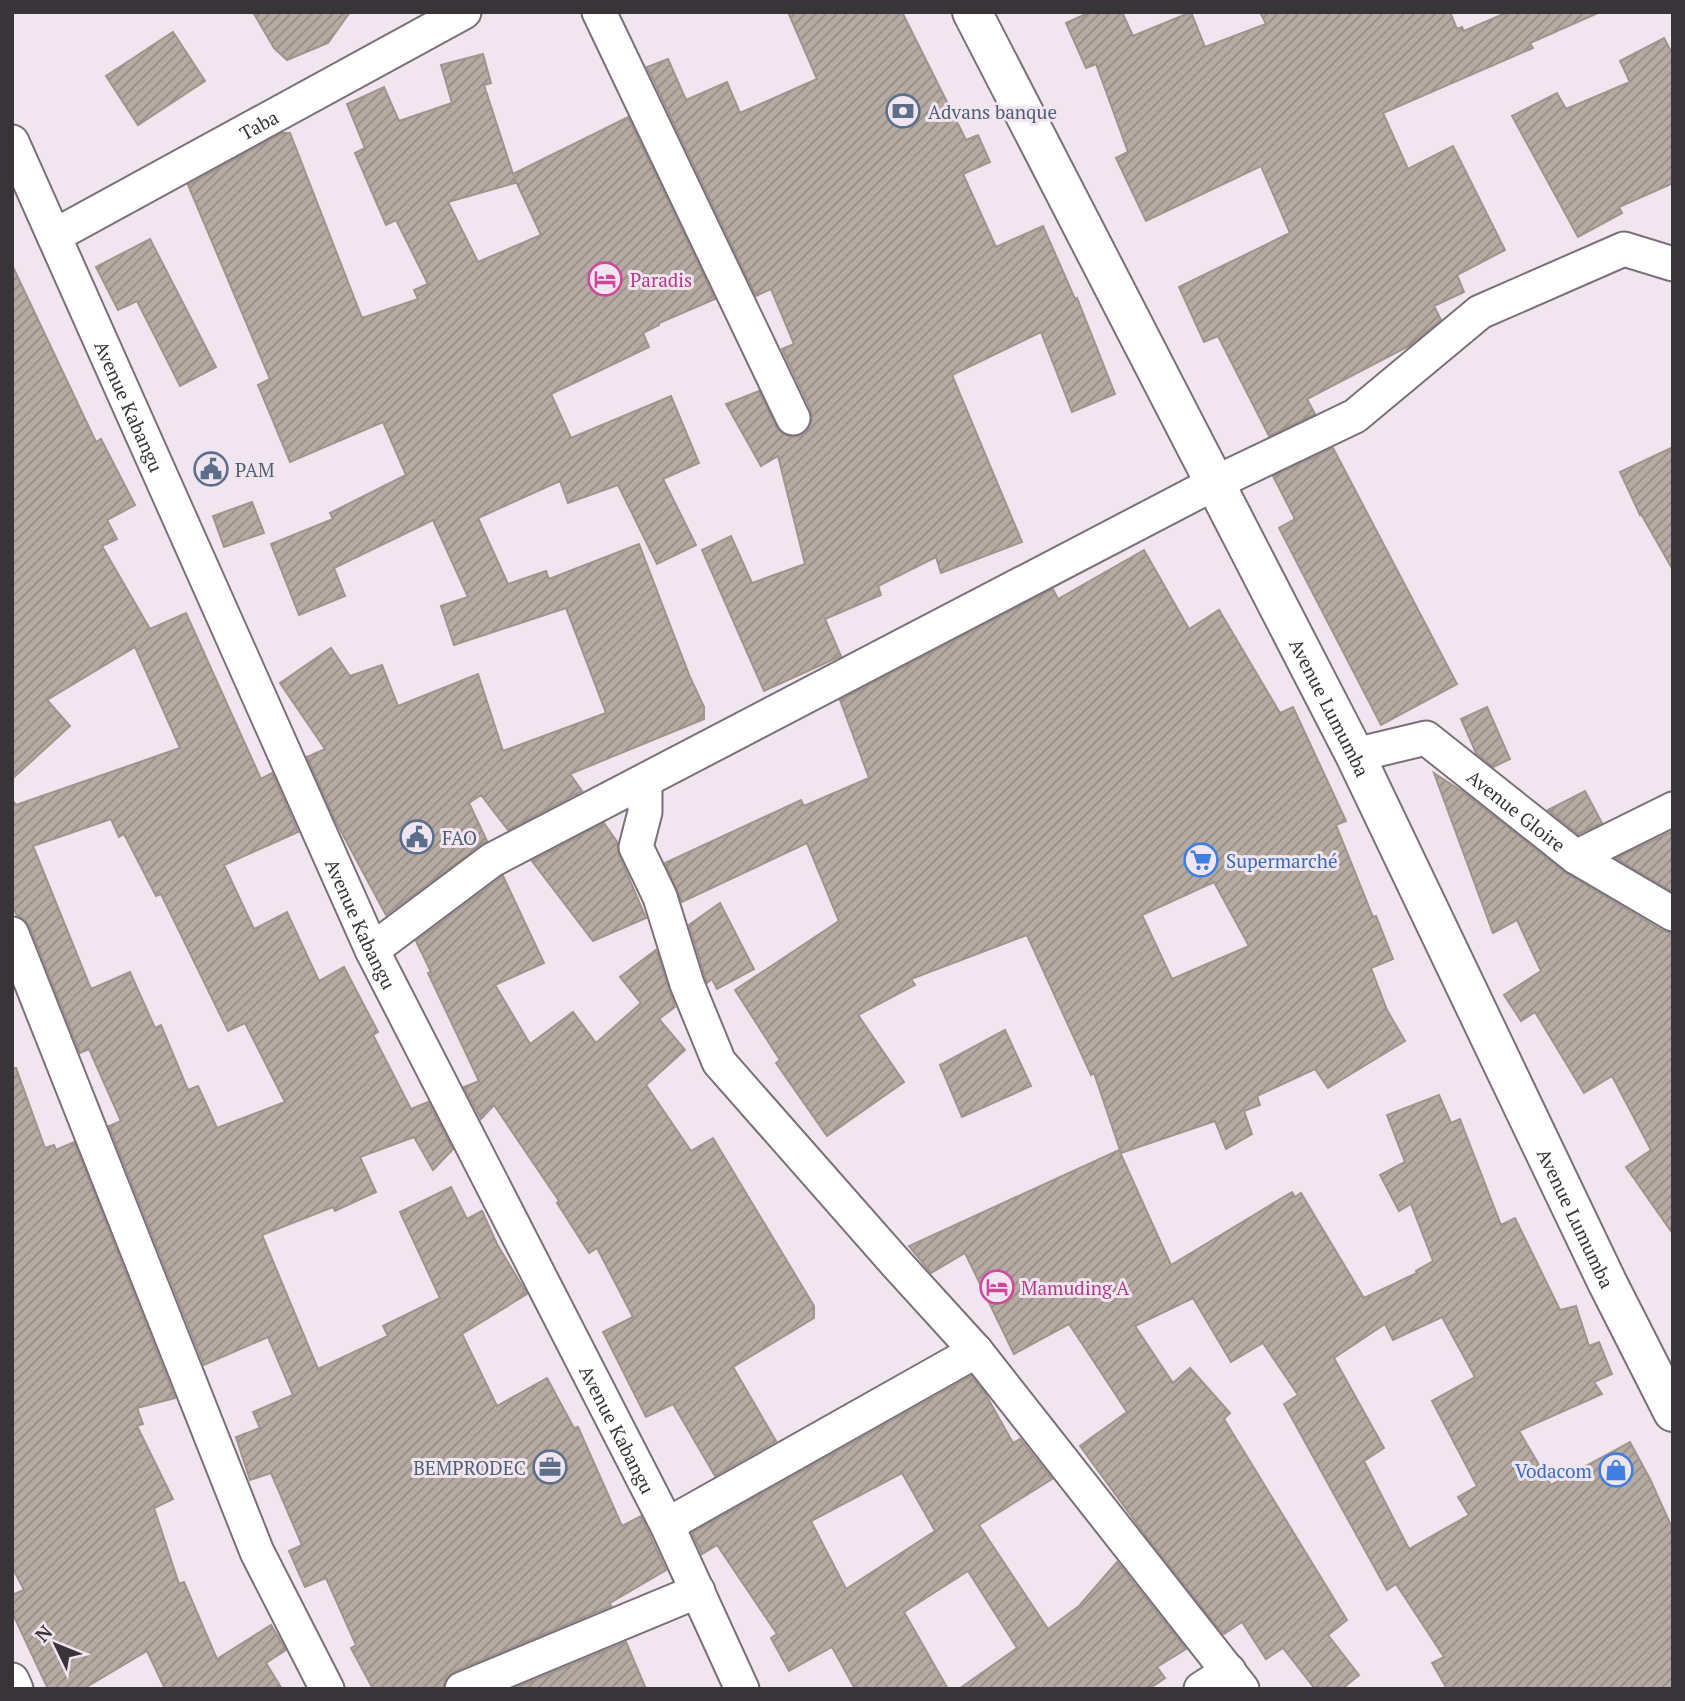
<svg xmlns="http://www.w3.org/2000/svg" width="1685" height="1701" font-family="'PT Serif',serif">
	<defs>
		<pattern id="building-hatch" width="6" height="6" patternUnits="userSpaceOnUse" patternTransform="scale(1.75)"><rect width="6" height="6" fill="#b5aba2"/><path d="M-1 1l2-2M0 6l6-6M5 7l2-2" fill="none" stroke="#948c85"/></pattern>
	</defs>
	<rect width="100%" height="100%" fill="#f1e5ef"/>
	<g fill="url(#building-hatch)" stroke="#9f958c" stroke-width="2" fill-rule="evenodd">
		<path d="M253,12H350L328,43L287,60L274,48Z"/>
		<path d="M788,12H902L966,140L978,135L990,162L963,174L996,247L1043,226L1075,299L1077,298L1115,394L1072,412L1041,332L952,375L1022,542L941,573L936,557L878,586L881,595L825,619L841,656L764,691L702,550L731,536L752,583L805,564L778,456L761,466L726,404L759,391L776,427L782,433L791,437L801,436L808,429L812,420L811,410L782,349L794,344L771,289L756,296L647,67L668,59L686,100L727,82L740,113L817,79Z"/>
		<path d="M1090,12H1122L1133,36L1191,12L1205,47L1266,24L1260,12H1450L1457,29L1462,27L1464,31L1508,12H1600L1530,43L1533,48L1383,113L1408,169L1453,146L1505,250L1457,275L1464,292L1434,306L1441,320L1409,346L1307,399L1315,414L1269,436L1218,336L1204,342L1179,287L1290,233L1261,166L1146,221L1116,158L1128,152L1096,64L1086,68L1066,23Z"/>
		<path d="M173,32L205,81L138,125L106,76Z"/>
		<path d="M1664,38L1673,55V183L1619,207L1622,213L1578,237L1512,116L1557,93L1566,109L1630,82L1620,61Z"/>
		<path d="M483,54L491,83L484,85L513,174L628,117L715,299L659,323V325L643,333L649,347L551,394L571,438L671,396L699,463L663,479L696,545L657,564L618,485L568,503L560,481L478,518L508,584L546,571L549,579L639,544L690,677L704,707V719L570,774L582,791L508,830L481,795L469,803L487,841L386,915L336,822L307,757L325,749L280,683L331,648L350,676L382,665L398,706L478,674L503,751L606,713L566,608L454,645L441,606L468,597L433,520L334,568L345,596L299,615L271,544L333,519L330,513L406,475L383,422L290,462L258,385L270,379L188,185L282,133H290L362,318L418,299L414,290L428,284L396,220L386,225L355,153L365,148L347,104L384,87L399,121L452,103L441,65ZM514,177L541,235L478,262L448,202L515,183Z"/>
		<path d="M150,239L216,367L180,386L137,301L118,310L96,267Z"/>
		<path d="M12,265L96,442L101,439L135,505L107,520L117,539L102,546L150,629L186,613L261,779L272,773L298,832L224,865L254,929L287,912L319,981L344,967L378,1032L373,1035L411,1109L428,1102L453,1149L433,1170L414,1137L360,1157L376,1192L335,1211L333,1207L262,1235L318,1369L388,1336L383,1326L440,1298L400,1212L451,1187L467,1219L482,1211L497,1244L527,1294L462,1334L497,1406L547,1378L574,1428L578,1427L622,1526L641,1516L666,1570L610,1603L611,1606L455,1671L446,1678L443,1689H373L351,1648L356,1645L326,1578L305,1587L289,1551L302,1545L271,1473L250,1480L236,1437L260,1428L253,1412L293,1395L268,1337L204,1365L109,1126L121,1121L89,1049L80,1053L30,927L24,919L17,916L12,905V799L16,805L180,748L135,647L47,700L70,726L12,779ZM111,819L119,837L124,834L156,896L161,894L228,1031L245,1023L285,1102L217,1128L198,1086L188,1090L161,1025L155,1028L130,972L91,989L33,846Z"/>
		<path d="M1673,447V570L1641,514L1640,515L1620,472Z"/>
		<path d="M1333,448L1457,684L1381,725L1279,528L1295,519L1273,476Z"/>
		<path d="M252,502L264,533L224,547L213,516Z"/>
		<path d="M1144,550L1189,629L1219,610L1280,713L1293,707L1346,821L1336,825L1373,917L1376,916L1393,959L1371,968L1387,1010L1405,1041L1328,1088L1315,1069L1257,1096L1260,1105L1244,1111L1252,1134L1226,1149L1215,1121L1121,1153L1094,1073L1091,1075L1027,935L911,979L915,985L858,1015L904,1082L827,1136L776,1063L780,1060L735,990L839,921L807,843L682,902L665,863L801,800L804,806L869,778L840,700L1053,589L1058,599ZM1214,882L1249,946L1172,979L1142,915Z"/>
		<path d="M1487,707L1510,759L1493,767L1476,753L1461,719Z"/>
		<path d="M1434,773L1463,792L1566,873L1663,931L1673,933V1234L1626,1167L1651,1150L1612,1076L1584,1093L1535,1012L1521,1021L1504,995L1541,971L1517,920L1493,933Z"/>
		<path d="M1585,791L1602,823L1578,834L1548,810Z"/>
		<path d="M604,823L617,842L619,855L646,918L593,941L532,861Z"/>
		<path d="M1673,831V892L1616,858Z"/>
		<path d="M503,876L544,963L495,985L530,1044L573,1012L596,1043L641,1003L620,977L656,950L675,1007L659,1019L685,1050L646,1085L691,1151L713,1138L814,1306V1318L733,1367L776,1441L715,1476L673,1404L646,1417L603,1332L633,1317L597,1248L589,1253L557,1203L559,1201L494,1105L481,1119L464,1087L479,1081L428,973L431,972L416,941Z"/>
		<path d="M720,903L754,969L717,989L712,979L707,983L689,925Z"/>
		<path d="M1005,1030L1031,1086L962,1117L940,1065Z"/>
		<path d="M12,1068H16L45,1148L54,1145L56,1150L74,1142L175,1398L137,1408L143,1424L137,1426L173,1499L154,1508L179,1584L184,1582L217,1659L271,1625L286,1650L266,1663L282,1689H165L147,1651L83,1689H48L12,1612V1595L24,1590L12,1567Z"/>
		<path d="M1439,1095L1451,1123L1460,1119L1501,1225L1515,1218L1560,1310L1576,1306L1589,1346L1599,1342L1612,1374L1594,1382L1602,1394L1519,1431L1551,1485L1630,1442L1650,1479L1673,1530V1689H1447L1432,1663L1444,1657L1396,1584L1387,1590L1284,1404L1298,1395L1263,1343L1231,1362L1193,1298L1135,1326L1173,1383L1190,1368L1230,1413L1224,1419L1347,1620L1328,1635L1359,1675L1342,1689H1315L1283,1648L1266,1659L1242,1622L1224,1634L1219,1629L1143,1532L1080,1446L1127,1412L1069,1324L1014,1354L965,1253L931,1273L909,1246L1119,1150L1171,1265L1292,1192L1295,1197L1301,1193L1364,1298L1417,1273L1416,1271L1433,1261L1411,1204L1399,1211L1380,1175L1405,1162L1387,1115ZM1442,1317L1475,1377L1432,1401L1477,1486L1458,1497L1469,1515L1409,1549L1364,1461L1384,1448L1334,1358L1385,1324L1393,1340Z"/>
		<path d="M971,1376L986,1395L1013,1443L1020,1439L1052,1479L979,1525L1048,1629L1079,1606L1117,1562L1186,1649L1157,1667L1165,1678L1149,1689H959L1017,1648L968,1571L904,1612L948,1689H855L832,1647L789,1671L771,1638L777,1634L717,1545L702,1554L692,1533ZM902,1473L935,1531L846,1589L811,1521Z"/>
		<path d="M626,1642L646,1689H513Z"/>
	</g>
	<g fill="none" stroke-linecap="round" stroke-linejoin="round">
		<defs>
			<g id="minor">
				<path d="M599,12L793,418"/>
				<path id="s1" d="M12,142L372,950L667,1525L742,1689"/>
				<path id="s2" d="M54,236L464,12"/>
				<path id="s3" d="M1355,755L1426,738L1576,857L1673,914"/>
				<path d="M645,782V812L636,847L660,897L687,984L719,1062L895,1262L976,1351L1242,1689"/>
				<path d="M1576,857L1673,809"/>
				<path d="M12,934L257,1552L327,1689"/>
				<path d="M372,950L492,860L1215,483L1355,416L1480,312L1624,249L1673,264"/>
				<path d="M667,1525L976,1351"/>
				<path d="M12,1680L16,1689"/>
				<path d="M462,1689L698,1591"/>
				<path d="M1201,1689L1229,1671"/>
			</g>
			<g id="secondary">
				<path id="s4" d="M972,12L1355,755L1607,1282L1673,1412"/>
			</g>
		</defs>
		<use href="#minor" stroke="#7a7079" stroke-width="37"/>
		<use href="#secondary" stroke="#7a7079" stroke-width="42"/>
		<use href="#minor" stroke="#fff" stroke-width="33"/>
		<use href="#secondary" stroke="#fff" stroke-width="38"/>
	</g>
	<defs>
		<symbol id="bank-ring" viewBox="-11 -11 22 22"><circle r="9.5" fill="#f1e5ef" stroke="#5c6f8a" stroke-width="1.5"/><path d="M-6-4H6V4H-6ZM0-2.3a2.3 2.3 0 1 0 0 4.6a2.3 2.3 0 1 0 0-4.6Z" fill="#5c6f8a"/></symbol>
		<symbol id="hotel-ring" viewBox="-11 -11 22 22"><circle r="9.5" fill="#f1e5ef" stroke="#d1479c" stroke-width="1.5"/><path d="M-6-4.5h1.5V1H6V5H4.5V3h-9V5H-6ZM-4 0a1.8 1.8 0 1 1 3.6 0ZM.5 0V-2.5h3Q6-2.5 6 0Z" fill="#d1479c"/></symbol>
		<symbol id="civic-ring" viewBox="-11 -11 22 22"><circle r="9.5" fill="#f1e5ef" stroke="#5c6f8a" stroke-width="1.5"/><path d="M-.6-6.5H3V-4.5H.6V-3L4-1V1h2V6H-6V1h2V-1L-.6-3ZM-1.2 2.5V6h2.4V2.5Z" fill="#5c6f8a"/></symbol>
		<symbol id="supermarket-ring" viewBox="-11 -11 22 22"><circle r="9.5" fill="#f1e5ef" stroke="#3f7fe0" stroke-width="1.5"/><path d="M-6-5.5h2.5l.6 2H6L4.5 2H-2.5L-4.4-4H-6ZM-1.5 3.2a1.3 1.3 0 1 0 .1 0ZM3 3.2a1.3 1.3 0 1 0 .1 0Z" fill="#3f7fe0"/></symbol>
		<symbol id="office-ring" viewBox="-11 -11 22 22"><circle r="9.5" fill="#f1e5ef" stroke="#5c6f8a" stroke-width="1.5"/><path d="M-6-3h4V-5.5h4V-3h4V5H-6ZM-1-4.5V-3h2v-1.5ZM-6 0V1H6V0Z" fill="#5c6f8a"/></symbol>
		<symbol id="shop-ring" viewBox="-11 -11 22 22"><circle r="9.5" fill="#f1e5ef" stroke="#3f7fe0" stroke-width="1.5"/><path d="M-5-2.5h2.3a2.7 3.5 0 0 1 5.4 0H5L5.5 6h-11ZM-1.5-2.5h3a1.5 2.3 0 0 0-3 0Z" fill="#3f7fe0"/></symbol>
	</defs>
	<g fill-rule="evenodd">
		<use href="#bank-ring" x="884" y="92" width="38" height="38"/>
		<use href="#hotel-ring" x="586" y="260" width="38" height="38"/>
		<use href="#civic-ring" x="192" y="450" width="38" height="38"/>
		<use href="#civic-ring" x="398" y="818" width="38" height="38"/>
		<use href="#supermarket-ring" x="1182" y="841" width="38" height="38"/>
		<use href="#hotel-ring" x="978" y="1268" width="38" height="38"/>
		<use href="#office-ring" x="531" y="1448" width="38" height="38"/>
		<use href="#shop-ring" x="1597" y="1451" width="38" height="38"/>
	</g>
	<g text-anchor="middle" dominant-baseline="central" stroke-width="6" stroke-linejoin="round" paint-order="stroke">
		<g font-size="19" fill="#4e5e75" stroke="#f1e5ef" text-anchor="start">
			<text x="928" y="111">Advans banque</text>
			<text x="235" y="469">PAM</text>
			<text x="442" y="837">FAO</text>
			<text x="526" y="1467" text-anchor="end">BEMPRODEC</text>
		</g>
		<g font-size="19" fill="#383438" stroke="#f1e5ef">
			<text stroke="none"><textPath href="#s2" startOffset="233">Taba</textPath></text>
			<text stroke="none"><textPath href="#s1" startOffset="289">Avenue Kabangu</textPath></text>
			<text stroke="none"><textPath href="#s4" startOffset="782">Avenue Lumumba</textPath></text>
			<text stroke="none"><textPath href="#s3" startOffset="189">Avenue Gloire</textPath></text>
			<text stroke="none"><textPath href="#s1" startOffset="856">Avenue Kabangu</textPath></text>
			<text stroke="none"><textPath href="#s4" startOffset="1349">Avenue Lumumba</textPath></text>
			<text stroke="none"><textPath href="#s1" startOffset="1423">Avenue Kabangu</textPath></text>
		</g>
		<g font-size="19" fill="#b23c85" stroke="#f1e5ef" text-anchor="start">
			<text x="630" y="279">Paradis</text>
			<text x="1021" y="1287">Mamuding A</text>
		</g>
		<g font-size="19" fill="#366cbe" stroke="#f1e5ef" text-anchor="start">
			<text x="1226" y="860">Supermarché</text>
			<text x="1592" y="1470" text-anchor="end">Vodacom</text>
		</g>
	</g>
	<rect width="1685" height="1701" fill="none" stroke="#383438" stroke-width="28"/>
	<g transform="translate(56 1645) rotate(313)" stroke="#f1e5ef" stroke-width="5" paint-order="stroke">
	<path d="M0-5L12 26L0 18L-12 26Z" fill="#383438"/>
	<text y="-10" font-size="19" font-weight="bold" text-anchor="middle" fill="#383438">N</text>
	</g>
</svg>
